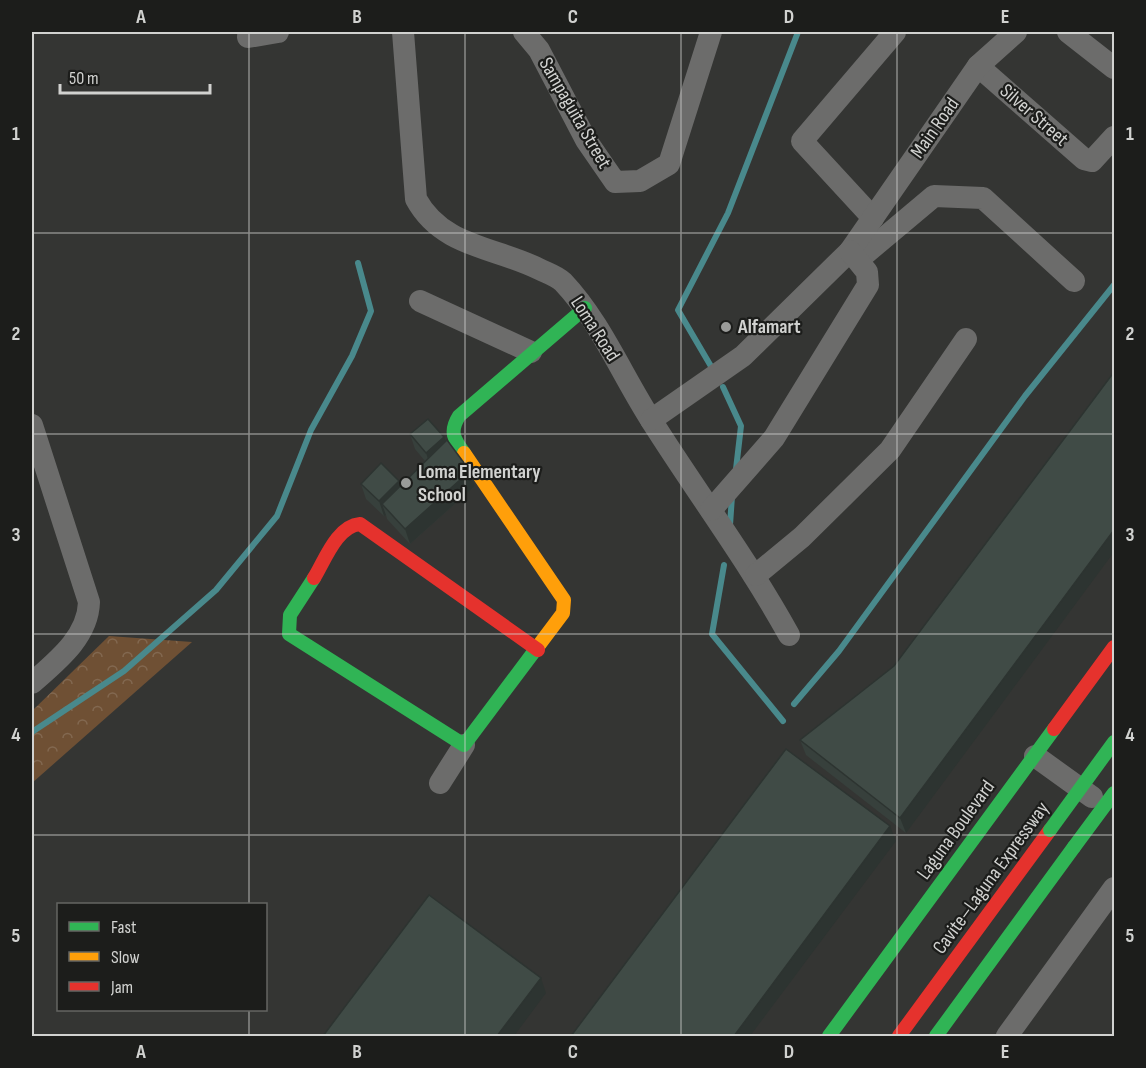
<svg xmlns="http://www.w3.org/2000/svg" width="1146" height="1068" font-family="'Sofia Sans Condensed',sans-serif">
	<defs>
		<pattern id="forest-crowns" width="20" height="18" patternUnits="userSpaceOnUse" patternTransform="scale(1.5)"><rect width="20" height="18" fill="#6f5034"/><path d="M2 6a3 3 0 1 1 6 0M12 15a3 3 0 1 1 6 0" fill="none" stroke="#826850"/></pattern>
	</defs>
	<rect width="100%" height="100%" fill="#343533"/>
	<path fill="url(#forest-crowns)" d="M109,636L192,642L32,783V711Z"/>
	<g fill="none" stroke-linecap="round" stroke-linejoin="round">
		<g stroke="#49898c" stroke-width="6">
			<path d="M712,368L678,310L728,213L798,32"/>
			<path d="M723,387L741,426L736,469"/>
			<path d="M730,525L732,496"/>
			<path d="M724,565L712,634L783,721"/>
			<path d="M794,704L839,651L1025,396L1114,285"/>
			<path d="M32,732L124,671L216,590L277,516L311,430L352,356L371,311L358,263"/>
		</g>
		<g stroke="#6c6c6b" stroke-width="22">
			<path d="M403,32L416,199C442,247 495,247 539,269C547,273 557,276 563,282C600,321 622,375 651,420C697,493 747,559 789,635"/>
			<path d="M524,32L539,50L586,140L615,182L640,181L669,164L711,32"/>
			<path d="M1068,32L1114,68"/>
			<path d="M248,37L278,32"/>
			<path d="M978,66L1084,159L1092,161L1114,137"/>
			<path d="M873,218L802,141L895,32"/>
			<path d="M859,259L934,196L983,198L1074,281"/>
			<path d="M420,301L531,352"/>
			<path d="M651,420L743,356L850,251L978,66L1016,32"/>
			<path d="M32,425L89,602C88,637 57,661 32,683"/>
			<path d="M711,510L774,438L868,285L867,272L850,251"/>
			<path d="M756,575L802,537L890,450L966,339"/>
			<path d="M1035,756L1092,797"/>
			<path d="M440,783L464,745"/>
			<path d="M1007,1036L1114,888"/>
		</g>
		<g stroke="#30b455" stroke-width="14">
			<path d="M464,453C454,439 449,432 459,416L585,308"/>
			<path d="M314,578L290,615L289,634L464,745L539,645"/>
			<path d="M829,1036L1054,729"/>
			<path d="M936,1036L1074,847"/>
		</g>
		<path stroke="#ff9f0a" stroke-width="14" d="M464,453L564,600L563,613L539,645"/>
		<g stroke="#e5322d" stroke-width="14">
			<path d="M314,578C325,560 337,526 360,524L538,650"/>
			<path d="M1054,729L1114,647"/>
			<path d="M899,1036L1050,830"/>
		</g>
		<g stroke="#30b455" stroke-width="14">
			<path d="M1050,830L1114,742"/>
			<path d="M1074,847L1114,793"/>
		</g>
	</g>
	<g fill="#37403c">
		<path d="M410,434L446,441L470,471L475,486L410,544L387,519L386,515L384,516L366,499L361,484L401,486L425,461L415,449Z"/>
		<path d="M894,666L906,833L806,755L800,740Z"/>
	</g>
	<g fill="#2d3431">
		<path d="M444,437L450,452L431,468L426,453Z"/>
		<path d="M470,471L475,486L410,544L405,529Z"/>
		<path d="M399,481L404,496L382,504L386,515L384,516L379,501Z"/>
		<path d="M1114,530V552L906,833L900,818Z"/>
		<path d="M890,826L896,841L750,1036H734Z"/>
		<path d="M541,978L546,993L514,1036H497Z"/>
	</g>
	<g fill="#404b46" stroke="#2d3431" stroke-width="1.5">
		<path d="M1114,372V530L900,818L800,740L894,666Z"/>
		<path d="M428,419L444,437L426,453L410,434Z"/>
		<path d="M447,440L470,471L405,529L382,504Z"/>
		<path d="M381,463L399,481L379,501L361,484Z"/>
		<path d="M786,749L890,826L734,1036H571Z"/>
		<path d="M429,895L541,978L497,1036H323Z"/>
	</g>
	<path fill="none" stroke="#d1d2d0" stroke-width="1.5" stroke-opacity="0.55" d="M249,32V904M465,32V1036M681,32V1036M897,32V1036M32,233H1114M32,434H1114M32,634H1114M32,835H1114M249,1010V1036"/>
	<g fill="#9a9b99" stroke="#1c1d1b" stroke-width="2">
		<circle cx="726" cy="327" r="6"/>
		<circle cx="406" cy="483" r="6"/>
	</g>
	<g text-anchor="middle" dominant-baseline="central" stroke-width="4.5" stroke-linejoin="round" paint-order="stroke">
		<g font-size="20" fill="#d1d2d0" stroke="#1c1d1b">
			<text transform="translate(575 113) rotate(60)">Sampaguita Street</text>
			<text transform="translate(1034 115) rotate(41)">Silver Street</text>
			<text transform="translate(935 128) rotate(-55)">Main Road</text>
			<text transform="translate(595 329) rotate(57)">Loma Road</text>
			<text transform="translate(956 830) rotate(-54)">Laguna Boulevard</text>
			<text transform="translate(991 878) rotate(-54)">Cavite–Laguna Expressway</text>
		</g>
		<g font-size="20" font-weight="bold" fill="#d1d2d0" stroke="#1c1d1b" text-anchor="start">
			<text x="738" y="327">Alfamart</text>
			<text x="418" y="472">Loma Elementary<tspan x="418" dy="23">School</tspan></text>
		</g>
	</g>
	<rect width="1146" height="1068" fill="none" stroke="#1c1d1b" stroke-width="66"/>
	<rect x="57" y="903" width="210" height="108" fill="#1c1d1b" stroke="#646563" stroke-width="1.5"/>
	<rect x="69" y="922" width="30" height="9" fill="#30b455" stroke="#646563" stroke-width="1.5"/>
	<text x="111" y="933" font-size="18" fill="#d1d2d0">Fast</text>
	<rect x="69" y="952" width="30" height="9" fill="#ff9f0a" stroke="#646563" stroke-width="1.5"/>
	<text x="111" y="963" font-size="18" fill="#d1d2d0">Slow</text>
	<rect x="69" y="982" width="30" height="9" fill="#e5322d" stroke="#646563" stroke-width="1.5"/>
	<text x="111" y="993" font-size="18" fill="#d1d2d0">Jam</text>
	<path d="M60 84v9h150v-9" fill="none" stroke="#d1d2d0" stroke-width="3"/>
	<text x="69" y="84" font-size="18" fill="#d1d2d0" stroke="#1c1d1b" stroke-width="4.5" paint-order="stroke">50 m</text>
	<rect x="33" y="33" width="1080" height="1002" fill="none" stroke="#d1d2d0" stroke-width="2"/>
	<g font-size="20" text-anchor="middle" font-weight="bold" fill="#d1d2d0">
		<text x="141" y="23">A</text>
		<text x="357" y="23">B</text>
		<text x="573" y="23">C</text>
		<text x="789" y="23">D</text>
		<text x="1005" y="23">E</text>
		<text x="16" y="140">1</text>
		<text x="1130" y="140">1</text>
		<text x="16" y="340">2</text>
		<text x="1130" y="340">2</text>
		<text x="16" y="541">3</text>
		<text x="1130" y="541">3</text>
		<text x="16" y="741">4</text>
		<text x="1130" y="741">4</text>
		<text x="16" y="942">5</text>
		<text x="1130" y="942">5</text>
		<text x="141" y="1058">A</text>
		<text x="357" y="1058">B</text>
		<text x="573" y="1058">C</text>
		<text x="789" y="1058">D</text>
		<text x="1005" y="1058">E</text>
	</g>
</svg>
